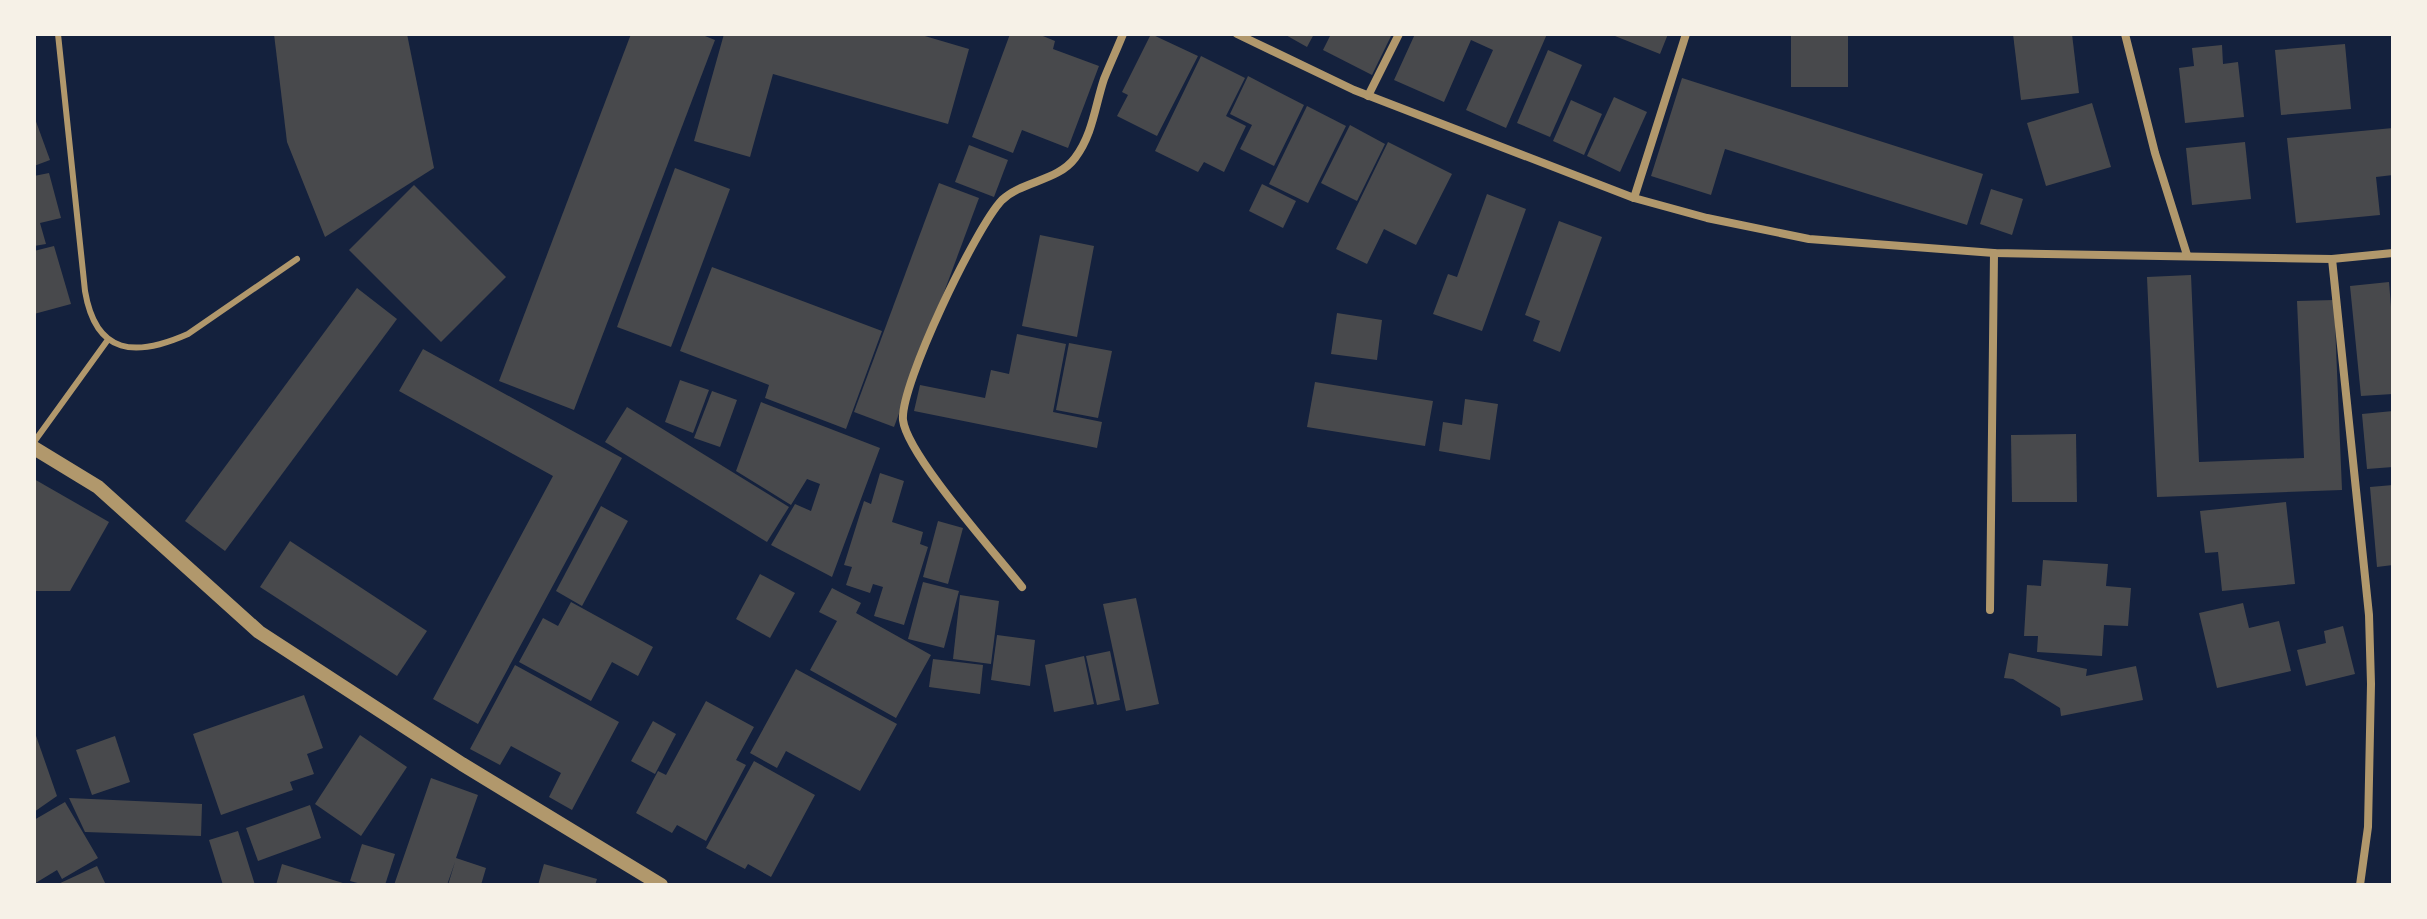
<svg xmlns="http://www.w3.org/2000/svg" width="2427" height="919" font-family="'DM Sans',sans-serif">
	<rect width="100%" height="100%" fill="#14213d"/>
	<g fill="#48494c">
		<path d="M274,34H407L434,168L325,237L287,142Z"/>
		<path d="M631,34H700L715,40L574,410L499,381Z"/>
		<path d="M724,34H918L969,49L948,124L773,74L750,157L694,141Z"/>
		<path d="M1010,34H1038L1055,41L1053,49L1099,66L1068,148L1022,130L1013,153L972,137Z"/>
		<path d="M1151,34L1198,56L1157,136L1117,116L1128,95L1122,92Z"/>
		<path d="M1284,34H1314L1307,47Z"/>
		<path d="M1331,34H1392L1372,75L1323,50Z"/>
		<path d="M1415,34H1547L1506,128L1466,110L1493,50L1471,40L1444,102L1394,80Z"/>
		<path d="M1610,34H1668L1660,54Z"/>
		<rect x="1791" y="34" width="57" height="53"/>
		<path d="M2013,34H2072L2079,93L2021,100Z"/>
		<path d="M2345,44L2351,109L2281,115L2275,50Z"/>
		<path d="M2222,45L2223,64L2238,62L2244,117L2185,123L2179,68L2194,66L2192,48Z"/>
		<path d="M1548,50L1582,65L1550,137L1517,123Z"/>
		<path d="M1201,56L1245,78L1226,116L1246,126L1224,172L1204,162L1198,172L1155,151Z"/>
		<path d="M1248,76L1304,105L1274,166L1240,149L1252,125L1230,114Z"/>
		<path d="M1682,78L1983,174L1967,225L1725,149L1711,195L1651,176Z"/>
		<path d="M1614,97L1647,112L1620,172L1587,156Z"/>
		<path d="M1571,100L1602,114L1584,155L1553,141Z"/>
		<path d="M2092,103L2111,167L2046,186L2027,123Z"/>
		<path d="M1307,106L1346,126L1308,203L1269,184Z"/>
		<path d="M34,116L50,160L34,166Z"/>
		<path d="M1350,125L1385,144L1357,201L1321,183Z"/>
		<path d="M2393,128V175L2376,177L2380,215L2296,223L2287,138Z"/>
		<path d="M1388,142L1452,174L1416,245L1384,229L1367,264L1336,249Z"/>
		<path d="M2245,142L2251,199L2192,205L2186,148Z"/>
		<path d="M969,145L1008,160L994,197L955,182Z"/>
		<path d="M675,168L730,189L671,347L617,327Z"/>
		<path d="M49,173L61,218L40,223L46,244L34,246V176Z"/>
		<path d="M939,183L979,198L894,427L854,412Z"/>
		<path d="M1262,184L1296,201L1283,228L1249,211Z"/>
		<path d="M414,185L506,277L441,342L349,250Z"/>
		<path d="M1991,189L2023,199L2012,235L1980,224Z"/>
		<path d="M1487,194L1526,209L1482,331L1433,314L1448,274L1457,277Z"/>
		<path d="M1559,221L1602,237L1560,352L1533,341L1540,321L1525,315Z"/>
		<path d="M1040,235L1094,246L1077,337L1022,326Z"/>
		<path d="M54,246L71,304L34,314V251Z"/>
		<path d="M712,267L882,331L846,429L765,398L769,385L680,351Z"/>
		<path d="M2191,275L2199,462L2304,458L2297,301L2334,300L2342,490L2157,497L2147,277Z"/>
		<path d="M2389,282L2393,331V394L2361,396L2350,286Z"/>
		<path d="M357,288L397,319L225,551L185,521Z"/>
		<path d="M1337,313L1382,320L1377,360L1331,354Z"/>
		<path d="M1017,334L1066,344L1053,412L1102,422L1097,448L914,411L920,385L985,398L991,370L1009,374Z"/>
		<path d="M1069,343L1112,351L1098,418L1056,410Z"/>
		<path d="M423,349L622,458L478,724L433,699L553,476L399,391Z"/>
		<path d="M680,380L709,390L693,433L665,422Z"/>
		<path d="M1315,382L1433,401L1425,446L1307,427Z"/>
		<path d="M712,391L737,400L720,447L694,438Z"/>
		<path d="M1465,399L1498,404L1490,460L1439,451L1443,422L1462,425Z"/>
		<path d="M761,402L880,448L832,577L771,545L795,504L811,511L820,484L807,479L791,505L736,471Z"/>
		<path d="M627,407L789,507L767,542L605,442Z"/>
		<path d="M2393,411V467L2367,469L2362,414Z"/>
		<path d="M2076,434L2077,502H2012L2011,435Z"/>
		<path d="M880,473L904,481L892,522L923,532L920,544L928,547L904,625L874,616L883,587L873,584L870,593L846,585L852,567L844,565L864,501L871,504Z"/>
		<path d="M34,479L109,522L70,591H34Z"/>
		<path d="M2393,485V565L2377,567L2370,487Z"/>
		<path d="M2286,502L2295,584L2222,591L2218,552L2205,553L2200,511Z"/>
		<path d="M601,506L628,521L582,606L556,591Z"/>
		<path d="M938,521L963,528L948,584L923,577Z"/>
		<path d="M290,541L427,631L397,676L260,587Z"/>
		<path d="M2043,560L2108,564L2106,586L2131,588L2128,626L2104,625L2102,656L2037,652L2038,636H2024L2027,585L2041,586Z"/>
		<path d="M760,574L795,593L770,638L736,619Z"/>
		<path d="M923,582L959,591L944,648L908,639Z"/>
		<path d="M832,588L861,603L856,613L931,655L896,718L810,670L837,621L819,612Z"/>
		<path d="M960,595L999,601L991,664L953,659Z"/>
		<path d="M1136,598L1159,704L1126,711L1103,604Z"/>
		<path d="M571,602L653,647L638,676L612,662L591,701L519,662L543,618L558,626Z"/>
		<path d="M2243,603L2249,628L2279,621L2291,671L2217,688L2199,613Z"/>
		<path d="M2343,626L2355,674L2306,686L2297,650L2326,643L2324,631Z"/>
		<path d="M997,635L1035,640L1030,686L991,680Z"/>
		<path d="M1110,651L1120,700L1097,705L1086,656Z"/>
		<path d="M2009,653L2087,669L2086,676L2136,666L2143,700L2061,716L2060,708L2013,679L2004,678Z"/>
		<path d="M1084,656L1094,704L1054,712L1045,665Z"/>
		<path d="M933,659L983,665L980,694L929,687Z"/>
		<path d="M515,665L619,722L572,810L549,797L561,773L511,746L500,765L470,749Z"/>
		<path d="M796,669L897,724L860,791L786,751L777,768L750,753Z"/>
		<path d="M304,695L323,748L307,754L314,774L290,782L293,790L221,815L193,734Z"/>
		<path d="M706,701L754,727L736,760L746,765L706,841L677,825L672,833L636,813L658,771L666,775Z"/>
		<path d="M653,721L676,734L655,774L631,761Z"/>
		<path d="M34,730L57,796L34,812Z"/>
		<path d="M360,735L407,767L361,836L315,804Z"/>
		<path d="M115,736L130,782L92,795L76,750Z"/>
		<path d="M754,761L815,795L771,877L748,864L745,869L706,848Z"/>
		<path d="M431,778L478,795L456,858L486,868L481,885H448L455,862L447,885H394Z"/>
		<path d="M69,798L202,804L201,836L85,832Z"/>
		<path d="M65,802L98,858L62,879L57,870L34,884V820Z"/>
		<path d="M310,805L321,838L258,861L246,828Z"/>
		<path d="M238,831L255,885H223L209,840Z"/>
		<path d="M362,844L395,854L385,885H365L350,881Z"/>
		<path d="M282,864L346,884V885H276Z"/>
		<path d="M544,864L597,879L595,885H538Z"/>
		<path d="M97,866L106,885H56Z"/>
	</g>
	<g fill="none" stroke-linecap="round" stroke-linejoin="round">
		<g stroke="#b1986c" stroke-width="6">
			<path d="M58,34L85,291C96,356 136,357 188,334L297,259"/>
			<path d="M34,442L107,341"/>
		</g>
		<g stroke="#b1986c" stroke-width="8">
			<path d="M1237,34L1354,90L1634,198L1707,218L1809,239L1994,253L2332,259L2393,253"/>
			<path d="M2125,34L2155,153L2187,255"/>
			<path d="M1368,96L1399,34"/>
			<path d="M1634,198L1686,34"/>
			<path d="M2332,259L2369,615L2371,684L2368,827L2360,885"/>
			<path d="M1022,587C996,554 907,455 903,420C900,385 976,227 1002,200C1022,181 1058,181 1075,158C1093,134 1095,106 1104,79C1110,64 1117,49 1123,34"/>
			<path d="M1990,610L1994,253"/>
		</g>
		<path stroke="#b1986c" stroke-width="14" d="M34,448L98,487L259,632L462,764L661,885"/>
	</g>
	<rect width="2427" height="919" fill="none" stroke="#f6f1e7" stroke-width="72"/>
</svg>
